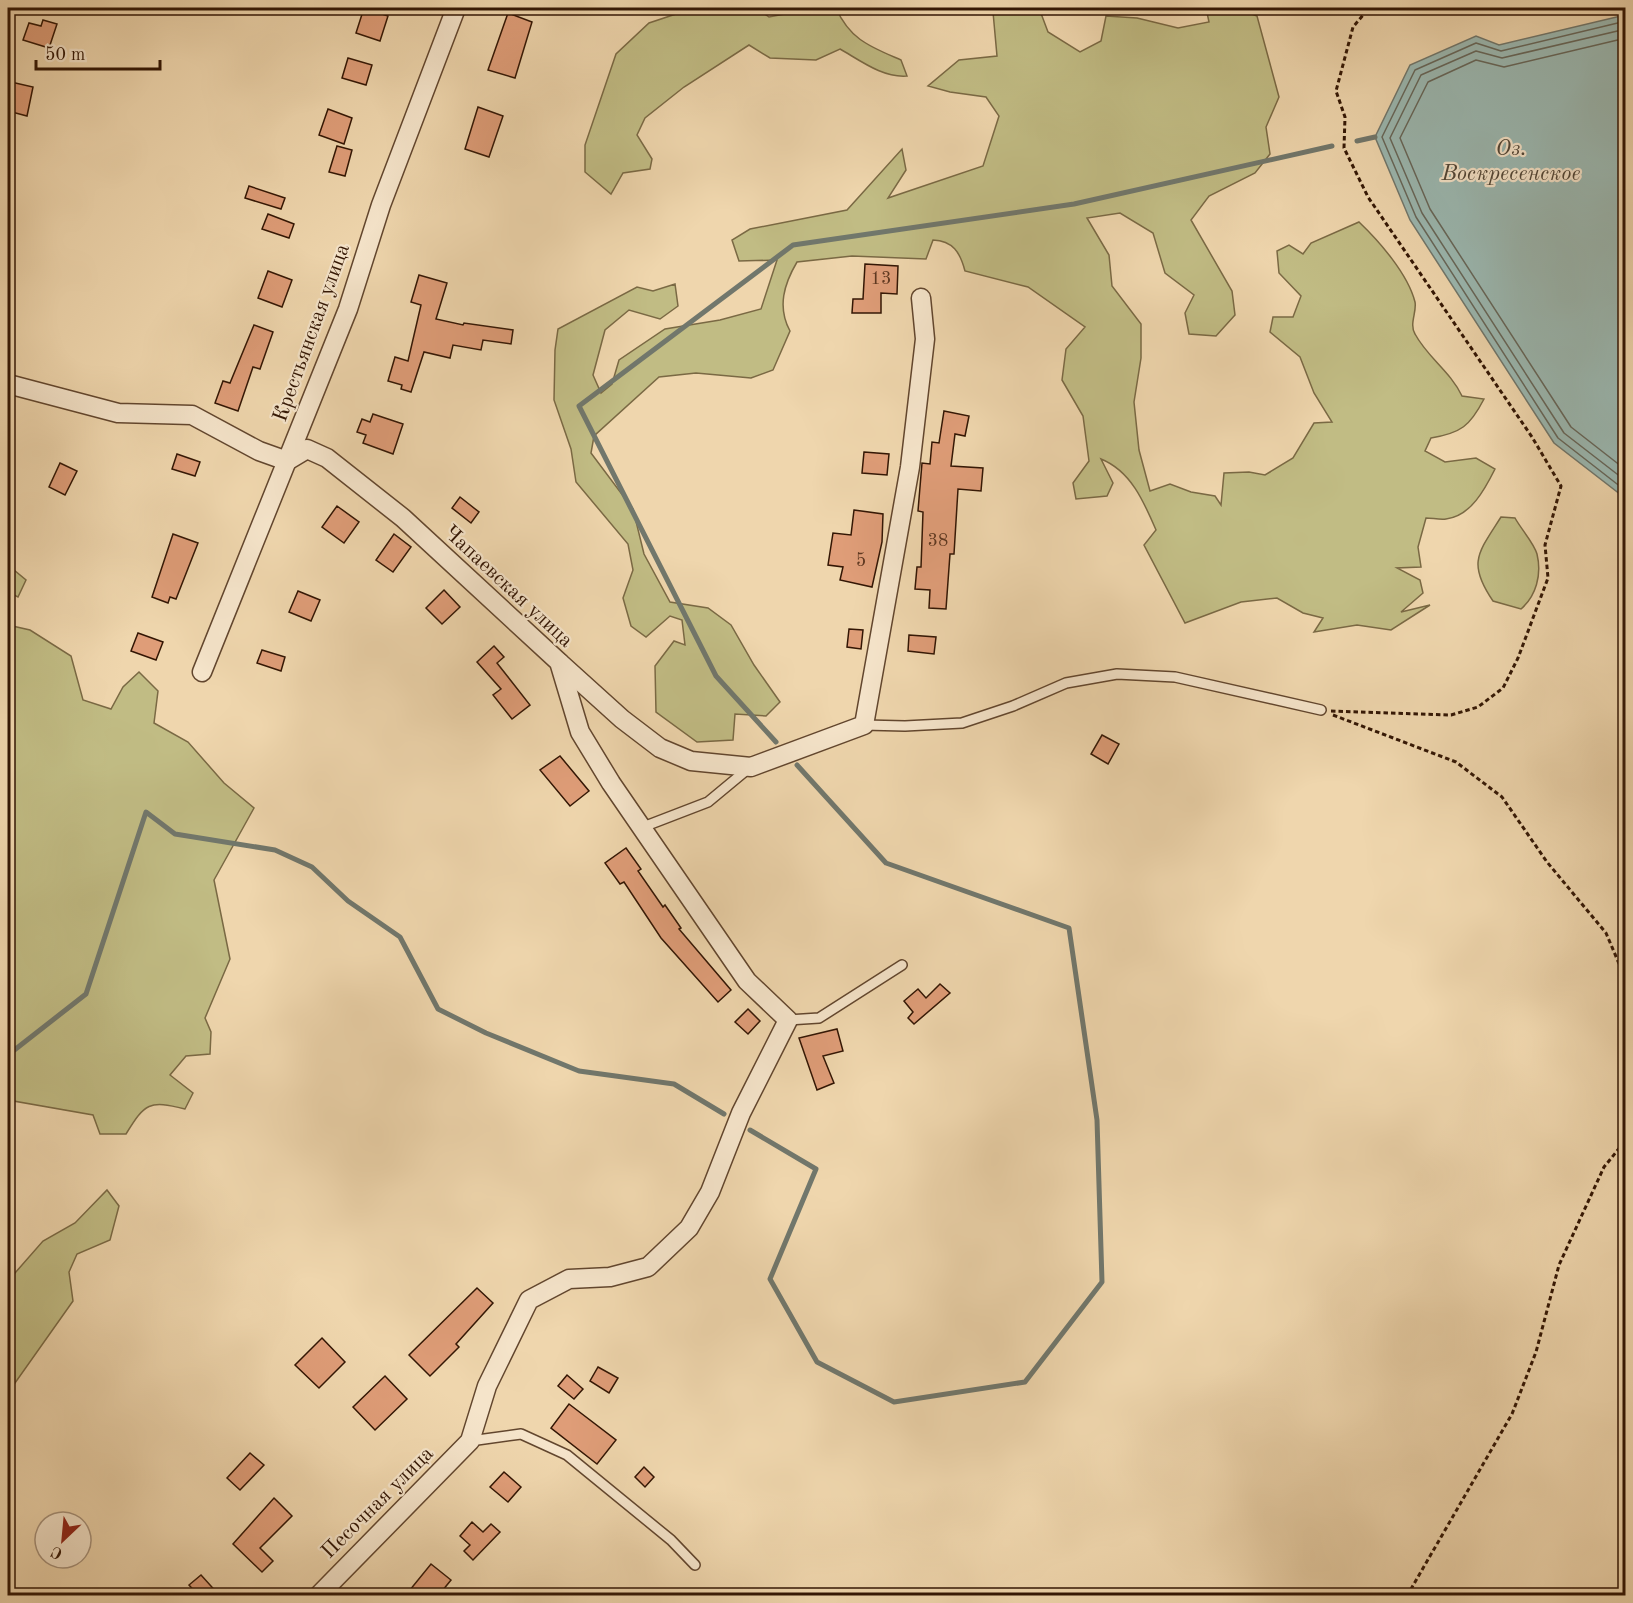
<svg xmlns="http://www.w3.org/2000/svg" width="1633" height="1603" font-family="'Old Standard TT',serif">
	<rect width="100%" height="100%" fill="#efd6ad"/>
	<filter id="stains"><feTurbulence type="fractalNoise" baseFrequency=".00333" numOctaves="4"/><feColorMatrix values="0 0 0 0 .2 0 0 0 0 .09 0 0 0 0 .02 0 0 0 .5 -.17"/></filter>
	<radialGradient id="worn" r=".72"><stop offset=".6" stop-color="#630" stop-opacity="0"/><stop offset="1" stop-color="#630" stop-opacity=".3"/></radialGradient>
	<g fill="#c1bc84" stroke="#7a6944" stroke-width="1.5">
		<path d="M694,8H756L769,17L795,12L802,8H836C850,40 871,47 901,60L907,76C883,78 861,61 840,49L816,60L770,58L749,45L684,87L645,118L637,135L652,159L650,169L623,173L611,194L585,172V145L616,54L649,23Z"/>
		<path d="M999,8H1039L1048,32L1080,52L1101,41L1106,16L1137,18L1178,28L1209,22L1206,8H1236L1257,16L1279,97L1266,127L1270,154L1255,173L1209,196L1191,220L1232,291L1235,315L1216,336L1189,334L1185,313L1194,295L1165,273L1153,233L1120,213L1087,218L1109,255L1112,286L1141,324V358L1134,402L1139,450L1150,491L1170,484L1191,492L1215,496L1221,505L1224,473L1249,472L1265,475L1293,458L1314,423L1332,422L1314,393L1300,357L1270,332L1273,317H1293L1301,296L1279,273L1277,251L1289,245L1303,254L1311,243L1359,222C1379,241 1408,274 1415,302C1417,312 1409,324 1415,334C1428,358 1450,371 1462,396L1484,399C1470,426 1461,433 1431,438L1425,451L1445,462L1476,458L1495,469C1485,489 1471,516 1446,519C1440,520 1432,518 1426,518L1418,547L1421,567L1397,568L1420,580L1423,593L1401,612L1430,605L1391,630L1357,625L1314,632L1323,618L1303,613L1277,598L1241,602L1185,623L1144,545L1156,530C1144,502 1131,471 1101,459L1113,483L1107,496L1076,499L1073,483L1089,461L1083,416L1062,380L1066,349L1085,327L1028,287L965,271C960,252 953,241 933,240L926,259L852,256L797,262C784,284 777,307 790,331L773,370L751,378L696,373L659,377L594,436L591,453L633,509L644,554L670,602L708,608L731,625L754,665L780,702L766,716L735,714L733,740L697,742L656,712L655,666L674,641L685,645L682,620L670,616L646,637L631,626L623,598L633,570L628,544L576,482L571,449L554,400L555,350L558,329L637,287L653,291L675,284L678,306L660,319L629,310L605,330L593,375L601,393L612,384L619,360L665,329L720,320L761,309L777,260L739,261L732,240L750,229L847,210L902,149L906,170L888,198L983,166L999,116L986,97L950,92L928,86L959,60L997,56L993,12Z"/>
		<path d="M1501,517L1515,518C1521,529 1534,543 1537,554C1542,575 1536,596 1521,609L1493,601C1467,563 1478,553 1501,517Z"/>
		<path d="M8,565L26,580L18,597L8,592Z"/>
		<path d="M8,625L30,630L71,656L83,700L111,709L123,687L139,672L158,691L154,723L188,742L224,783L254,808L214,880L230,959L205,1018L211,1032L210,1054L186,1056L170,1075L193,1093L185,1109C149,1100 145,1103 126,1134H100L93,1115L8,1100Z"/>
		<path d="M107,1190L119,1206L110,1240L77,1254L69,1272L73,1301L10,1390L8,1401V1281L43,1241L75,1223Z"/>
	</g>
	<path fill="#9bb8b1" stroke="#71776c" stroke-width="1.5" d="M1625,15H1626L1625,498L1554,443L1410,220L1375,137L1410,65L1476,36L1499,45Z"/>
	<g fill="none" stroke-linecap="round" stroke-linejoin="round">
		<g stroke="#67675a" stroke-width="1.5">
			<path d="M1626,21L1501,51L1476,43L1415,70L1382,137L1416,217L1558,438L1626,491"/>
			<path d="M1626,29L1502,58L1476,51L1421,75L1390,138L1422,213L1564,433L1626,481"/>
			<path d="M1626,38L1504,67L1476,60L1428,82L1400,138L1430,209L1571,427L1626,470"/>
		</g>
		<g stroke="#71776c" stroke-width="5">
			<path d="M1357,141L1375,137"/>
			<path d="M776,742L716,676L579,406L793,245L1074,204L1332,146"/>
			<path d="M8,1055L86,994L146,812L175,834L275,850L312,867L348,901L400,937L438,1009L486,1033L579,1071L674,1084L724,1114"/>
			<path d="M750,1130L816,1169L770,1279L817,1362L894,1402L1025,1382L1102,1282L1097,1120L1069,928L886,863L797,765"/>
		</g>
	</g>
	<g fill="#df9d78" stroke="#331604" stroke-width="1.5">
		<path d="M364,8L388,16L380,41L356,33Z"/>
		<path d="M508,13L532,22L515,78L488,70Z"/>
		<path d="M43,20L57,24L49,48L23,40L29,23L41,26Z"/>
		<path d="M348,58L372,65L366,85L342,78Z"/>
		<path d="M11,82L33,87L27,116L8,111Z"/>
		<path d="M478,107L503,116L489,157L465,149Z"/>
		<path d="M328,109L352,118L344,144L319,135Z"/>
		<path d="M337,146L352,150L345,176L329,172Z"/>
		<path d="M249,186L285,198L281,209L245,198Z"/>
		<path d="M268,214L294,224L289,238L262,229Z"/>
		<path d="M865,264L898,266L897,294L881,293V313H852L853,299H863Z"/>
		<path d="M268,271L292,280L282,307L258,298Z"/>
		<path d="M419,275L447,283L436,319L463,325L464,323L513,330L511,344L483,340L481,350L453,345L450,358L424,352L411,392L401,389L402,385L388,381L395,357L408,361L421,305L411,302Z"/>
		<path d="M254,325L273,332L260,369L253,367L238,411L215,403L223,381L230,383Z"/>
		<path d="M944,411L969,416L965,436L955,434L951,466L983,468L981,491L958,489L954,554H950L946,609L929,608L930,590L915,589L917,567H921L923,512L918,511L922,463L930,464L932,442L939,443Z"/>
		<path d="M373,414L403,424L393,454L363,443L366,435L357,432L362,419L370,422Z"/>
		<path d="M864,452L889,454L887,475L862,473Z"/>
		<path d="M177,454L200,462L195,476L172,469Z"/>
		<path d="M60,463L77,471L65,495L49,487Z"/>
		<path d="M460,497L479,512L471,523L452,508Z"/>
		<path d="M337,506L359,522L344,543L322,527Z"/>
		<path d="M854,510L883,514L882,542L872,587L840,580L843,567L828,565L833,533L851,535Z"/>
		<path d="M173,534L198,543L176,599L170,597L168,603L152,597Z"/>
		<path d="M394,534L411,547L393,572L376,560Z"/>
		<path d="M444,590L460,607L442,624L426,608Z"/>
		<path d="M298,591L320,600L311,621L289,612Z"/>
		<path d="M849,629L863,630L861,649L847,647Z"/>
		<path d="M138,633L163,642L156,660L131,651Z"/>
		<path d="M909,635L936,637L934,654L908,651Z"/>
		<path d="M494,646L504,657L497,663L530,705L512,719L493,695L501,689L477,662Z"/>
		<path d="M262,650L285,657L281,671L257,663Z"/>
		<path d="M1102,735L1119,744L1108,764L1091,754Z"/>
		<path d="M560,756L589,791L570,806L540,770Z"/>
		<path d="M626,848L641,869L638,871L663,907L665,905L681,928L679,929L731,990L718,1002L661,938L624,882L620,884L605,863Z"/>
		<path d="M940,984L950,993L914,1024L908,1018L913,1012L904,1001L918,989L926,998Z"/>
		<path d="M748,1009L760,1021L748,1034L735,1022Z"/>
		<path d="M837,1029L843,1051L823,1056L834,1083L817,1090L799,1038Z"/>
		<path d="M477,1288L493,1303L456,1344L459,1347L430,1376L409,1355Z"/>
		<path d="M322,1338L345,1362L319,1388L295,1365Z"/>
		<path d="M598,1367L618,1378L609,1393L590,1381Z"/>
		<path d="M567,1375L583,1389L574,1399L558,1386Z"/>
		<path d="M385,1376L407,1399L375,1430L353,1407Z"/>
		<path d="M569,1404L616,1440L597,1464L551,1428Z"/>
		<path d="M250,1453L264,1465L240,1490L227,1478Z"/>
		<path d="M644,1467L654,1477L645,1487L635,1477Z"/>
		<path d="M504,1472L521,1487L508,1502L490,1487Z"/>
		<path d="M274,1498L292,1516L260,1548L273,1561L262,1572L233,1544Z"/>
		<path d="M472,1522L483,1532L491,1524L500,1532L473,1560L464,1551L470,1545L460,1536Z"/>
		<path d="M431,1564L451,1580L438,1596H405Z"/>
		<path d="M201,1575L220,1596H199L189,1585Z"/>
	</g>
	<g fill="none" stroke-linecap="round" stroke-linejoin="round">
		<defs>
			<g id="service">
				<path d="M864,725L905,726L962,723L1013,706L1066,683L1117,674L1175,677L1321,710"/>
				<path d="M643,827L708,802L749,768"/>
				<path d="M788,1020L819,1018L902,965"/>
				<path d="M470,1441L521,1434L567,1455L671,1540L695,1565"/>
			</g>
			<g id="minor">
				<path d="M8,384L118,413L192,415L259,451L287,461L307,449L327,458L403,518L559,662L580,732L611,783L747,981L788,1020L741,1113L710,1192L689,1228L648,1267L610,1277L569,1279L529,1300L487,1386L470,1441L318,1596"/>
				<path d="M560,663L622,719L660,748L691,761L751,767L864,725L910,467L925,339L921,298"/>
				<path d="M202,672L348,309L381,205L456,8"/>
			</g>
		</defs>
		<use href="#service" stroke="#62462e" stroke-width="12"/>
		<use href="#minor" stroke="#62462e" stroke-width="21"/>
		<g stroke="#331604" stroke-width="3" stroke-dasharray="4.5 3" stroke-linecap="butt">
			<path d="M1331,711L1451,715L1478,707L1503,688L1518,658L1548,578L1545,545L1561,486L1532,437L1368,197L1344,148L1345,117L1336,91L1353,27L1369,8"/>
			<path d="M1333,715L1456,762L1502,797L1547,862L1606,933L1626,980"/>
			<path d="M1407,1596L1512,1414L1536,1352L1559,1265L1604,1167L1626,1140"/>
		</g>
		<use href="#service" stroke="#f5e4ca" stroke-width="9"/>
		<use href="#minor" stroke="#f5e4ca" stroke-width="18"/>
	</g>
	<g text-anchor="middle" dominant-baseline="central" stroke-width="4.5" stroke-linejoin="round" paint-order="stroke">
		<g font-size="18" fill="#5e3821">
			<text x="881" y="279">13</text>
			<text x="938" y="541">38</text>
			<text x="861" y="561">5</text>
		</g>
		<g font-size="21" fill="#331604" stroke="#f5e4ca">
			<text transform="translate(312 333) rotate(-70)">Крестьянская улица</text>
			<text transform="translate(508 587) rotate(43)">Чапаевская улица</text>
			<text transform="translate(378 1503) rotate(-45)">Песочная улица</text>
		</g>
		<g font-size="22" font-style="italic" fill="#524738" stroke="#f5e4ca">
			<text x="1511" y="149">Оз.<tspan x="1511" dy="25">Воскресенское</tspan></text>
		</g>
	</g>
	<rect width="1633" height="1603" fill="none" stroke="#efd6ad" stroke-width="30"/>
	<rect x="9" y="9" width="1615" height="1585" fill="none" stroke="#331604" stroke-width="3"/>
	<rect x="15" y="15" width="1603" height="1573" fill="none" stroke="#331604" stroke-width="1.5"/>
	<g transform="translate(63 1540) rotate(206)"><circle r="28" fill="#f5e4ca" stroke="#a7927b" stroke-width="1.5"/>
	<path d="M0-4.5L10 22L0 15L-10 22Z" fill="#8f2418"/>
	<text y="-9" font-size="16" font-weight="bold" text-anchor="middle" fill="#331604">С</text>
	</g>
	<path d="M36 60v9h124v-9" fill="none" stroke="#331604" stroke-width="3"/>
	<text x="45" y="60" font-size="18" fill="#331604" stroke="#f5e4ca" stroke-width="4.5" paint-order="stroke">50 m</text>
	<rect width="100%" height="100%" filter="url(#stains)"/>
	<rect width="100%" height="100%" fill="url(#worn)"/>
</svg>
